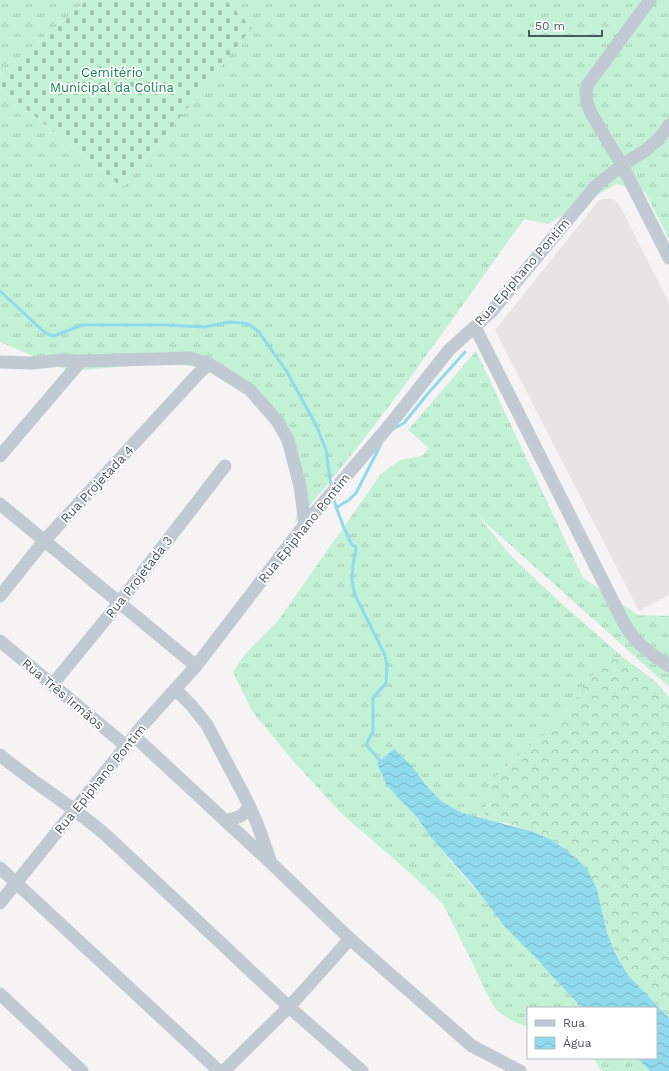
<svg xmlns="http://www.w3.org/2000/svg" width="669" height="1071" font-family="'Work Sans',sans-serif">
	<defs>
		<pattern id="grass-tufts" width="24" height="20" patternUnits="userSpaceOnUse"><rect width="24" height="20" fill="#c3f1d5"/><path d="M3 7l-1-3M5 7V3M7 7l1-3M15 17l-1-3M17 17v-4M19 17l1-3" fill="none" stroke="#a0c6b0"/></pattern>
		<pattern id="forest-crowns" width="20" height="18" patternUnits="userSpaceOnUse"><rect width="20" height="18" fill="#c3f1d5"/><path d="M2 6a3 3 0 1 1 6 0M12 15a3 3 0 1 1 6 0" fill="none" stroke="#a0c6b0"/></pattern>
		<pattern id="cemetery-stones" width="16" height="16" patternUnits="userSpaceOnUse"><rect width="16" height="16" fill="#c3f1d5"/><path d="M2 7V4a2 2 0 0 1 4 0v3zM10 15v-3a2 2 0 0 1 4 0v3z" fill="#a0c6b0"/></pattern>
		<pattern id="water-waves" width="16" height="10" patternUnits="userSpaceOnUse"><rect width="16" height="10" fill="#90daee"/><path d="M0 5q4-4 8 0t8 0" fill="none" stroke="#78b4c4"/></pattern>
	</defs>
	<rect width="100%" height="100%" fill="#f5f3f3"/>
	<path fill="#e6e4e5" d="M611,198L619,204L669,303V595L639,611L495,330L599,200Z"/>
	<g fill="url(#grass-tufts)">
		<path d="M0,0H87L0,75Z"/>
		<path d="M226,0H669V239L645,192L616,184L548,224L524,219C450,322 378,428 294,524L305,493L267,403L209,369L167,363L69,371L0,342V88L123,188L252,28Z"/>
		<path d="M476,351L583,578L638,615L669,616V687L478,516L513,558L563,605L623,657L603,663L588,680L576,699L546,733L511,762L494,778L483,819L462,813L441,801L425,784L377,763L386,784L400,800L417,817L443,852L487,903L552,976L582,1008H528V1027L514,1022L496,1010L485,990L473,964L443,904L411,874L341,813L295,763L252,711L233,672L245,654L277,622L381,474L400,460L422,456L429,448L408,430Z"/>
		<path d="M594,1058H637L650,1071H601Z"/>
	</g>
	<path fill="url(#forest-crowns)" d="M623,657L656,682L669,697V1018L628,975L616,955L607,933L597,889L570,853L552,840L531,831L509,824L483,819L494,778L511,762L546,733L576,699L588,680L603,663Z"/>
	<path fill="url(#cemetery-stones)" d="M87,0H226L252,28L123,188L0,88V75Z"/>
	<path fill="url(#water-waves)" d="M394,749L411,765L425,784L441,801L462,813L531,831L552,840L570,853L587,869L597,889L607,933L616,955L628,975L669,1018V1071H650L637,1058H656V1008H582L552,976L537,959L506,928L473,885L429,835L417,817L400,800L386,784L377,763Z"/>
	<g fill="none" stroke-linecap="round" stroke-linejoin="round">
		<g stroke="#90daee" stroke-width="3">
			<path d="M0,291L43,331L49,335L54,336L82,325H166L204,327L230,322L243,323L250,325L259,332L287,372L317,427L326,450L331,486"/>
			<path d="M393,429L404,423L430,391L465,352"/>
			<path d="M333,497C338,514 344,529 352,545L355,546L356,549L353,565L352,580L355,595L385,655L387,667L386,683L373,698V731L367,743L368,747L381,762"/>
			<path d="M336,508L350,499L356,493L381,444"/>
		</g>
		<g stroke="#c1cad2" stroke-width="13">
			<path d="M650,0L588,84L586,92L587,103L591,113L622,165L669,258"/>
			<path d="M475,327L625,625C638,646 649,652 669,666"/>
			<path d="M0,362L30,363L62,360L81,361L190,358L209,364L197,375L44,541L0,596"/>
			<path d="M209,364L250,390L278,422L288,440L300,486L305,524"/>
			<path d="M0,456L81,361"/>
			<path d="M0,504L196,666"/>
			<path d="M0,641L126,746"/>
			<path d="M52,685L119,603L225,466"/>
			<path d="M175,689L192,706L207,725L246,799L257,823L270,860"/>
			<path d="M134,736L270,862L350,939L472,1046L520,1071"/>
			<path d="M0,755C35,784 74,807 108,837L289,1007L362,1071"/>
			<path d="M225,820C237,819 244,816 249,806"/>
			<path d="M0,868L219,1071"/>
			<path d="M0,903L142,726L196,666L305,524L388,427L449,350L491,312L596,186L622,165L646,150L659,139L669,125"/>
			<path d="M0,994L82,1071"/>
			<path d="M224,1071L289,1007L350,939"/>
		</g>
	</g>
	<g text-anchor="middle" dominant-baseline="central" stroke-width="3.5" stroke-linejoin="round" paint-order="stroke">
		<g font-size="13" fill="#17864f" stroke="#fff">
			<text x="112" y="72">Cemitério<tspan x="112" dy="15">Municipal da Colina</tspan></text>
		</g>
		<g font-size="13" fill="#4a5661" stroke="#fff">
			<text transform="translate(522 272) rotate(-49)">Rua Epiphano Pontim</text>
			<text transform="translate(97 484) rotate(-47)">Rua Projetada 4</text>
			<text transform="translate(304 528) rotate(-51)">Rua Epiphano Pontim</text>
			<text transform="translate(139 577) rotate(-52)">Rua Projetada 3</text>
			<text transform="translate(63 694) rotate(40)">Rua Três Irmãos</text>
			<text transform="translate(100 779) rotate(-51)">Rua Epiphano Pontim</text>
		</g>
	</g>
	<rect x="527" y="1007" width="130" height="52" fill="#ffffff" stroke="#b7bbc0"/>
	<rect x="535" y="1020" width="20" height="6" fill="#c1cad2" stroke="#b7bbc0"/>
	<text x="563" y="1027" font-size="12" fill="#4a5661">Rua</text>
	<rect x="535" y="1037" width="20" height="12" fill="url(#water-waves)" stroke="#b7bbc0"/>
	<text x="563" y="1047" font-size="12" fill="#4a5661">Água</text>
	<path d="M529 30v6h73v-6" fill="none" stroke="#4a5661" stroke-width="2"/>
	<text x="535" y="30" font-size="12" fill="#4a5661" stroke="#ffffff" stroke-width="3" paint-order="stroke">50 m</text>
</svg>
